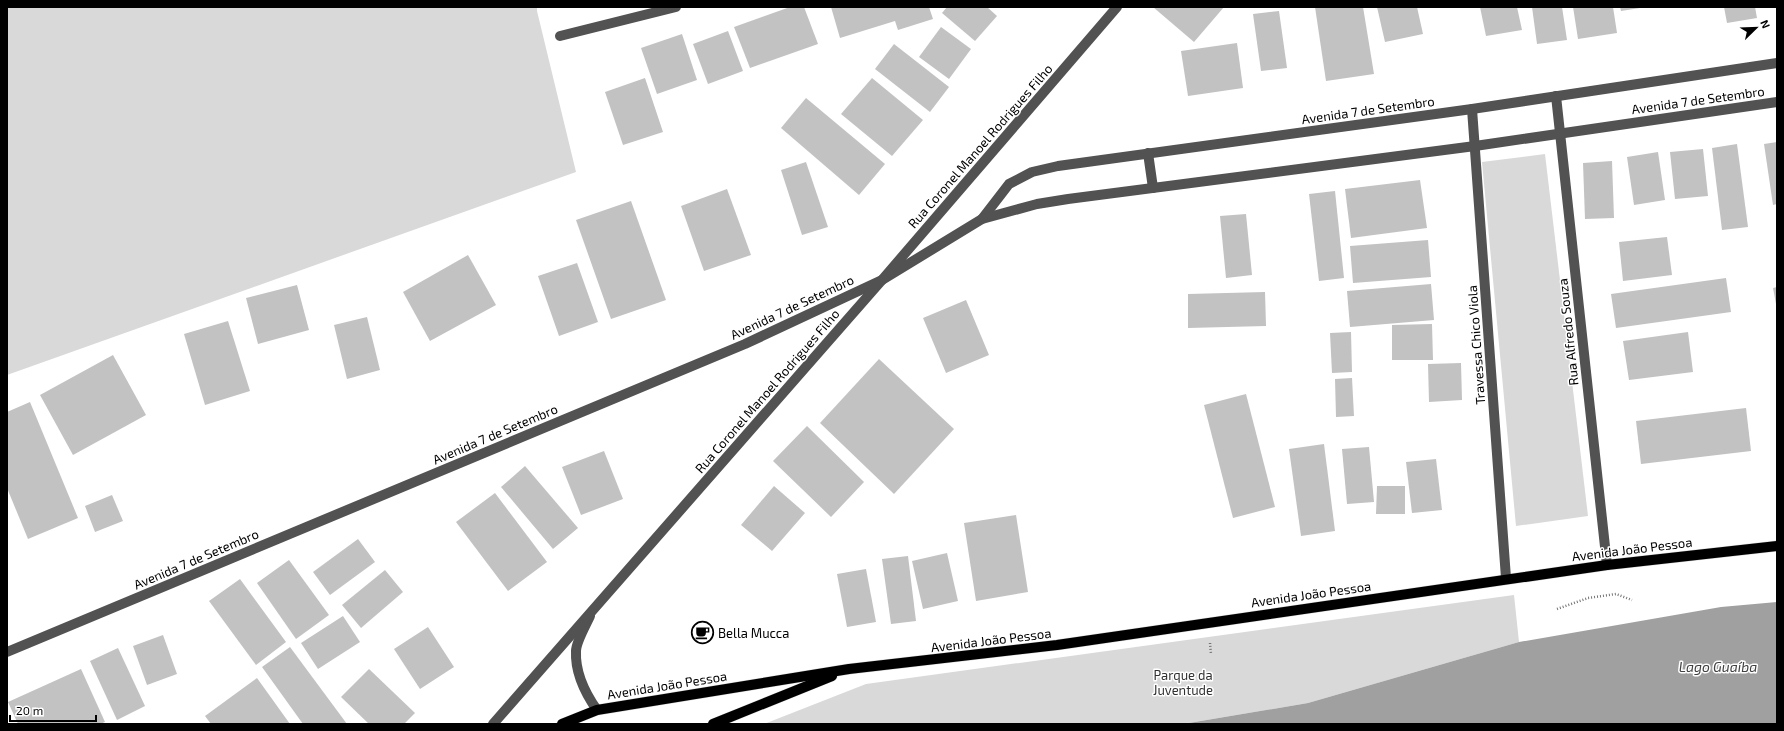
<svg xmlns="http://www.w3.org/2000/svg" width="1784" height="731" font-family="'Exo 2',sans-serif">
	<rect width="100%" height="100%" fill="#fff"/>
	<g fill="#d9d9d9">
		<path d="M7,7H537V11L576,172L7,375Z"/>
		<path d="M1545,154L1588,516L1516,526L1482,162Z"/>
		<path d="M1514,595L1519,642L1308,703L1183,724H764L866,684Z"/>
	</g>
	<path fill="#a0a0a0" d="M1777,602V724H1183L1308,703L1519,642L1721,607Z"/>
	<g fill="#c2c2c2">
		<path d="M790,7H804L818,44L750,68L734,27Z"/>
		<path d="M831,7H929L933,19L898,30L895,21L840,38Z"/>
		<path d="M947,7H987L997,16L975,41L942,13Z"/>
		<path d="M1153,7H1224L1194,42Z"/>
		<path d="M1315,7H1363L1374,74L1326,81Z"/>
		<path d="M1377,7H1417L1423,34L1385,42Z"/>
		<path d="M1480,7H1517L1522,30L1486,36Z"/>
		<path d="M1532,7H1562L1567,40L1537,44Z"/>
		<path d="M1573,7H1613L1617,33L1578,39Z"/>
		<path d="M1620,7H1640V8L1621,11Z"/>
		<path d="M1724,7H1755L1757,18L1727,23Z"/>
		<path d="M1279,11L1287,68L1261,71L1253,14Z"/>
		<path d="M941,27L971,49L949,79L919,57Z"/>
		<path d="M728,31L743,71L708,84L693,44Z"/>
		<path d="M682,34L697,80L657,94L641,48Z"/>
		<path d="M1237,43L1243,88L1188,96L1181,51Z"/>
		<path d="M894,44L949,87L930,112L875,69Z"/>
		<path d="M645,78L663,132L623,145L605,92Z"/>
		<path d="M872,78L923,120L892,156L841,114Z"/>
		<path d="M806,98L885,164L859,195L781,128Z"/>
		<path d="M1777,142V204L1773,205L1764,144Z"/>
		<path d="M1737,144L1748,227L1722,230L1712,148Z"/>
		<path d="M1703,149L1708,196L1675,199L1670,152Z"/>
		<path d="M1658,152L1665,200L1634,205L1627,157Z"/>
		<path d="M1612,161L1614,218L1585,219L1583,163Z"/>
		<path d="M806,162L828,227L802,235L781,170Z"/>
		<path d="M1420,180L1427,228L1351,238L1345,189Z"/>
		<path d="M727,189L751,255L704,271L681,206Z"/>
		<path d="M1335,191L1344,278L1319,281L1309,194Z"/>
		<path d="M631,201L666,300L611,319L576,220Z"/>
		<path d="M1246,214L1252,275L1226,278L1220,216Z"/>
		<path d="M1667,237L1672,275L1623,281L1619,242Z"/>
		<path d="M1428,240L1431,277L1353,283L1350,246Z"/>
		<path d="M468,255L496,305L430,341L403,292Z"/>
		<path d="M577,263L598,322L559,336L538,276Z"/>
		<path d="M1726,278L1731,312L1616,328L1611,294Z"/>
		<path d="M1431,284L1434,320L1350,327L1347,291Z"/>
		<path d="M297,285L309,330L258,344L246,298Z"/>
		<path d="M1777,287V304H1776L1773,288Z"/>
		<path d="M1265,292L1266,326L1188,328V294Z"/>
		<path d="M966,300L989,355L946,373L923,318Z"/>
		<path d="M367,317L380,370L347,379L334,325Z"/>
		<path d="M228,321L250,391L205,405L184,334Z"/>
		<path d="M1432,324L1433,360H1392V325Z"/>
		<path d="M1351,332L1352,372L1332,373L1330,333Z"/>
		<path d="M1688,332L1693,372L1629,380L1623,341Z"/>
		<path d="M113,355L146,415L73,455L40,395Z"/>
		<path d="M879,359L954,429L894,494L820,423Z"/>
		<path d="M1461,363L1462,400L1429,402L1428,364Z"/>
		<path d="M1352,378L1354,416L1336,417L1335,379Z"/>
		<path d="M1246,394L1275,507L1233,518L1204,405Z"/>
		<path d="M30,402L78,518L28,539L7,488V412Z"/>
		<path d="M1746,408L1751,451L1641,464L1636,421Z"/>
		<path d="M807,426L864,482L831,517L773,461Z"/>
		<path d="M1324,444L1335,531L1301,536L1289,449Z"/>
		<path d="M1369,447L1374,502L1347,504L1342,449Z"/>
		<path d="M604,451L623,499L581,515L562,467Z"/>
		<path d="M1436,459L1442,510L1412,513L1406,462Z"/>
		<path d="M525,466L578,528L553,549L501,487Z"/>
		<path d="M774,486L805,513L772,551L741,525Z"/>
		<path d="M1377,486H1405V514H1376Z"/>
		<path d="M495,493L547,562L508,591L456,522Z"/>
		<path d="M112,495L123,521L95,532L85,506Z"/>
		<path d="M1016,515L1028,592L976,601L964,523Z"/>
		<path d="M358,539L375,562L330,595L313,572Z"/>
		<path d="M947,553L958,601L923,609L912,561Z"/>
		<path d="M908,556L916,621L891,624L882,559Z"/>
		<path d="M289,560L329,615L296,639L257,583Z"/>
		<path d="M866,569L876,622L847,627L837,574Z"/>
		<path d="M385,570L403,592L361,628L342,605Z"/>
		<path d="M240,579L286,642L256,665L209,601Z"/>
		<path d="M343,616L360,642L318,669L301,643Z"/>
		<path d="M428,627L454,667L420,689L394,649Z"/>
		<path d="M163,635L177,674L147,685L133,646Z"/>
		<path d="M290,647L347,724H303L262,667Z"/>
		<path d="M118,648L145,706L117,720L90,661Z"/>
		<path d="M81,669L105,722L100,724H18L8,702Z"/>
		<path d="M369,669L415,713L404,724H369L341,697Z"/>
		<path d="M257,678L290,724H211L205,716Z"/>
	</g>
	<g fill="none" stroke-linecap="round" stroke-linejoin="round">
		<defs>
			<g id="major">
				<path d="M562,724L597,710L849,669L1057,645L1607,565L1777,546"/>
				<path d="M713,724L832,676"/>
			</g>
		</defs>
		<use href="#major" stroke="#dbdbdb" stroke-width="11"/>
		<g stroke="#747474" stroke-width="2.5" stroke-dasharray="1 2" stroke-linecap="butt">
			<path d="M1557,609L1588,598L1616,594L1632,600"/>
			<path d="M1210,643L1211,654"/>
		</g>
		<g stroke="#525252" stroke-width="10">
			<path d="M560,36L676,7"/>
			<path d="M1556,96L1607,565"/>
			<path d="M1472,109L1506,578"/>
			<path d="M1148,153L1153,188"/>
			<path d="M982,219L1009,184L1032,172L1058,166L1472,109L1777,63"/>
			<path d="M590,616C586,625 576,642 576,651C575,673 585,693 597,710"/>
			<path d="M7,652L745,344L882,280L982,219L1037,204L1068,199L1475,146L1777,102"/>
			<path d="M493,724L882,280L1117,7"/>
		</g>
		<use href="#major" stroke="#000" stroke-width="10"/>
	</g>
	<defs>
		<symbol id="cafe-ring" viewBox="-11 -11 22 22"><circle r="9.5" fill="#fff" stroke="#000" stroke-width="1.5"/><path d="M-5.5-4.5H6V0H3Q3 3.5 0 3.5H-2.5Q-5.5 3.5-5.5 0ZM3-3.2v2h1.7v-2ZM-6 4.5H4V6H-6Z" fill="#000"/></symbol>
	</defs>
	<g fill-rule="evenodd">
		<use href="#cafe-ring" x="690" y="620" width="25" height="25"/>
	</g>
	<g text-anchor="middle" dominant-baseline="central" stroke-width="3" stroke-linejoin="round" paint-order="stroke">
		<g font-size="13" fill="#000" stroke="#fff">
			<text transform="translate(1698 100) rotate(-8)">Avenida 7 de Setembro</text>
			<text transform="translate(1368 110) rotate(-8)">Avenida 7 de Setembro</text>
			<text transform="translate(980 146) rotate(-49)">Rua Coronel Manoel Rodrigues Filho</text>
			<text transform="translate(792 307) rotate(-25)">Avenida 7 de Setembro</text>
			<text transform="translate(1568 332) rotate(-96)">Rua Alfredo Souza</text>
			<text transform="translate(1476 345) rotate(-94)">Travessa Chico Viola</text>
			<text transform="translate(767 391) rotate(-49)">Rua Coronel Manoel Rodrigues Filho</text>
			<text transform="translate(495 434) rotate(-23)">Avenida 7 de Setembro</text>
			<text transform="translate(1632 549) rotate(-7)">Avenida João Pessoa</text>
			<text transform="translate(196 559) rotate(-23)">Avenida 7 de Setembro</text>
			<text transform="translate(1311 594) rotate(-8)">Avenida João Pessoa</text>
			<text transform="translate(991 640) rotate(-7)">Avenida João Pessoa</text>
			<text transform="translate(667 685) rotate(-9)">Avenida João Pessoa</text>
		</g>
		<g font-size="13" fill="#000" stroke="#fff" text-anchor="start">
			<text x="718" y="633">Bella Mucca</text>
		</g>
		<g font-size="13" fill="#303030" stroke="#fff">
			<text x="1183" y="675">Parque da<tspan x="1183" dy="15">Juventude</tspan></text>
		</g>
		<g font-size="14" font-style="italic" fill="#414141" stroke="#fff">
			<text x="1718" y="666">Lago Guaíba</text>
		</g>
	</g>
	<rect width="1784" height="731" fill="none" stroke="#000000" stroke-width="16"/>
	<g transform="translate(1756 28) rotate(67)" stroke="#ffffff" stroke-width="3" paint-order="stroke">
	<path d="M0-3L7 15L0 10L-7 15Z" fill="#000000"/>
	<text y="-6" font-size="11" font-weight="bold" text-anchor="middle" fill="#000000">N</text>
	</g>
	<path d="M10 715v6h86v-6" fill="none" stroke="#000000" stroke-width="2"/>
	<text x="16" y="715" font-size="12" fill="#000000" stroke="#ffffff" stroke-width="3" paint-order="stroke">20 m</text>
</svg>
